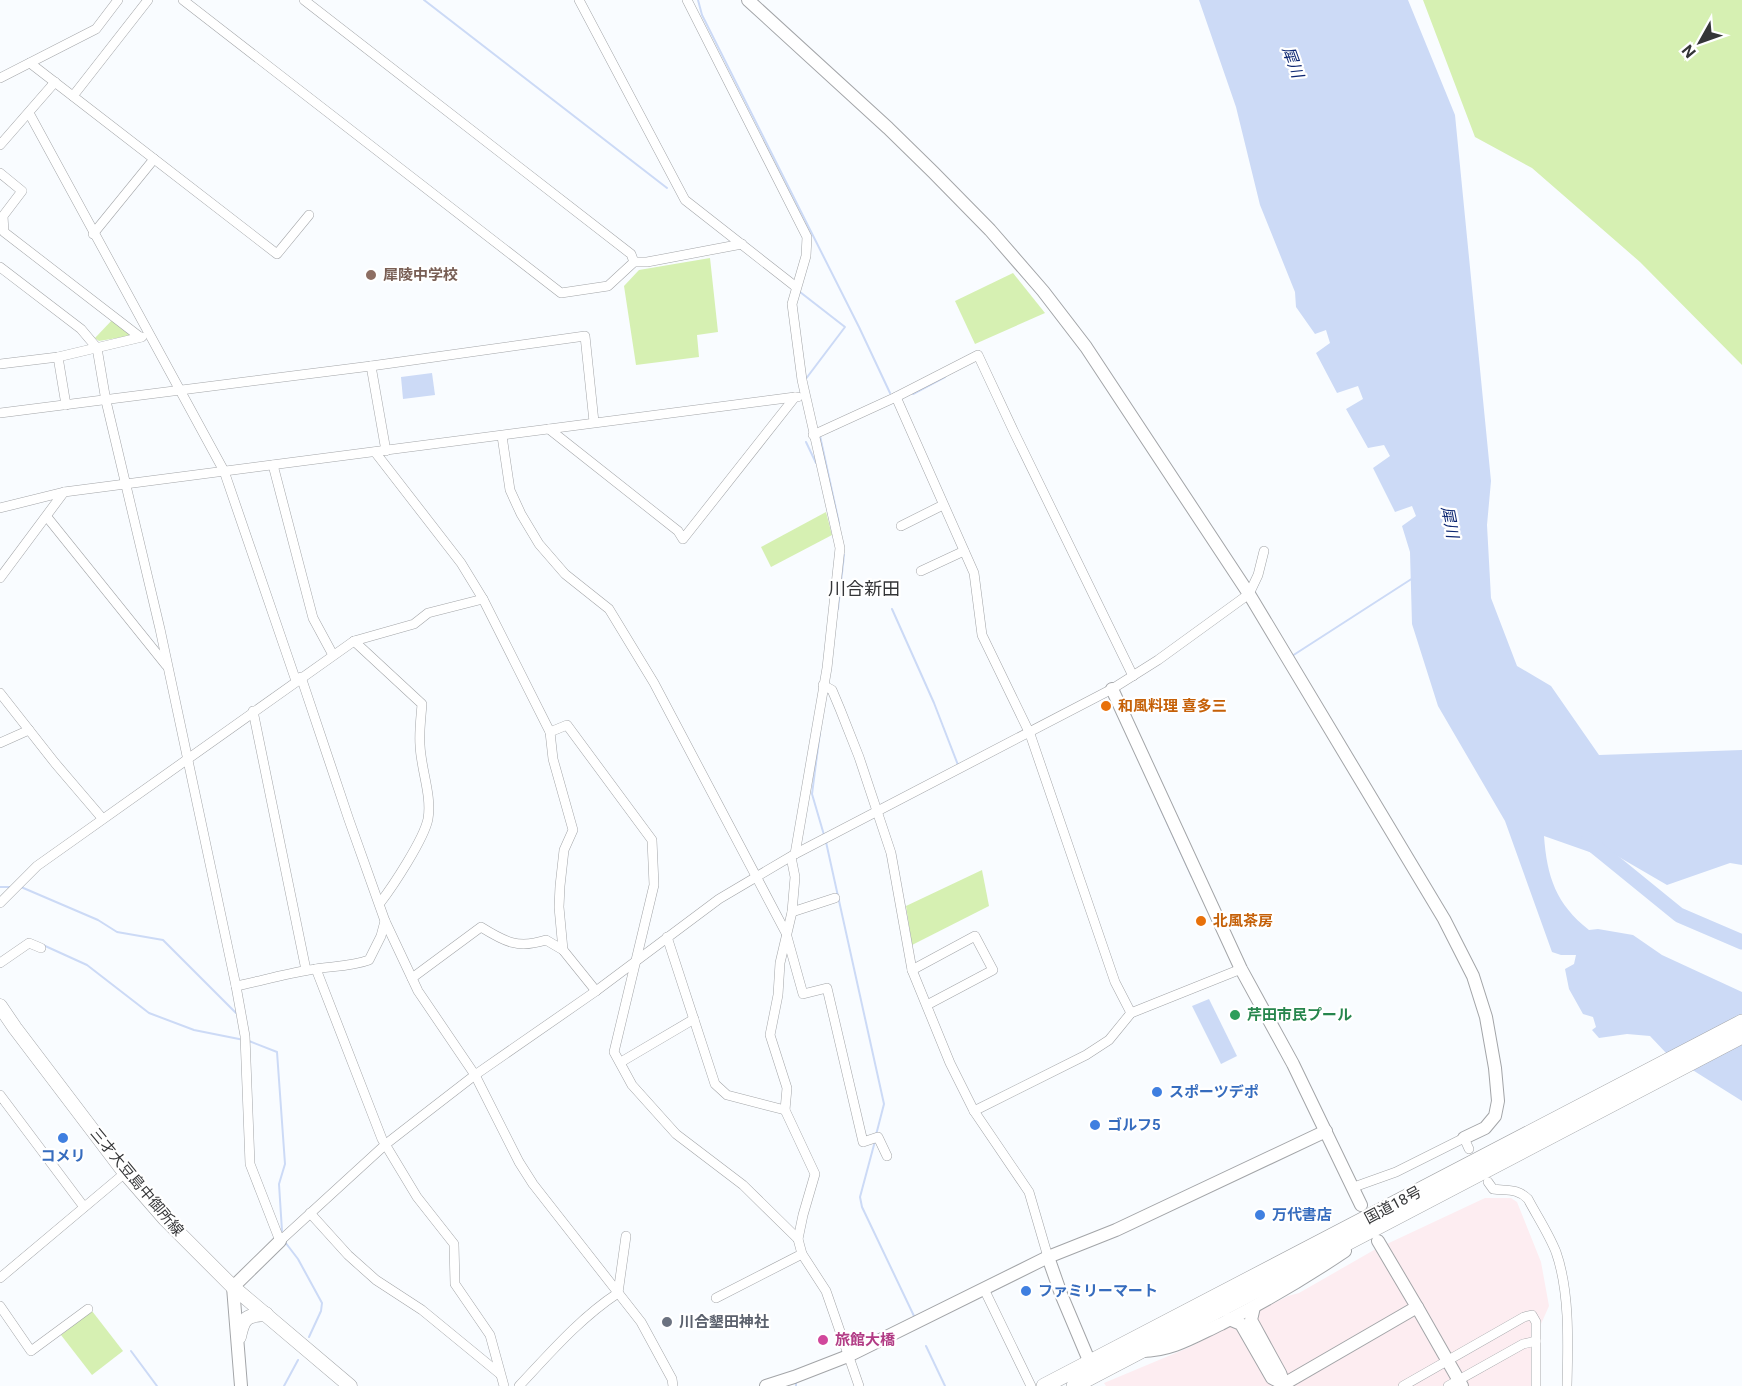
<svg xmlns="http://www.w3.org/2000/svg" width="1742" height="1386" font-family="Roboto,'Noto Sans JP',sans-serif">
	<rect width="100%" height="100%" fill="#f9fcff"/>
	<path fill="#fdedf1" d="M1485,1198H1511L1517,1202L1541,1262L1549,1306L1541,1324L1540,1386H1106L1104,1383L1190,1347L1288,1296L1299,1293L1374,1250Z"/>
	<g fill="#d6f0b2">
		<path d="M1423,0H1742V365L1640,262L1532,168L1475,137Z"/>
		<path d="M710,258L718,332L697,335L699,357L636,365L624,286L639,270Z"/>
		<path d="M1013,273L1045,313L975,344L955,301Z"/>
		<path d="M114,318L131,332L129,336L99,341L95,338Z"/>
		<path d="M826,512L832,535L771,567L761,547Z"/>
		<path d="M982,870L989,906L912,945L906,906Z"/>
		<path d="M92,1311L123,1351L92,1375L61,1335Z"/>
	</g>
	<g fill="#ccdaf6">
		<path d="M1199,0H1408L1455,115L1491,481L1487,525L1491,598L1517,666L1551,686L1599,755L1742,750V865L1730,863L1667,885L1612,853L1598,855L1544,836C1547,877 1556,904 1589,930L1598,929L1633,935L1662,955L1742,992V1101L1667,1054L1650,1036L1627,1034L1599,1038L1592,1030L1596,1027L1593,1017L1583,1014L1569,989L1565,969L1574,964L1576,955H1561L1552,952L1505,821L1438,706L1412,624L1410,552L1402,526L1416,516L1412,506L1395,512L1373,468L1390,456L1384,445L1368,448L1346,409L1363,399L1358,386L1337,393L1316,353L1330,343L1326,330L1315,334L1296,307L1295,292L1260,205L1236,107Z"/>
		<path d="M432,373L435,395L403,399L401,377Z"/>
		<path d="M1209,999L1237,1056L1221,1064L1192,1006Z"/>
	</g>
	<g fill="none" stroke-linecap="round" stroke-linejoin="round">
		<g stroke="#ccdaf6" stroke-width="2">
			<path d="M424,0L667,188"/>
			<path d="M698,0L702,15L859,327L890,393"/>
			<path d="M800,292L845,327L805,380"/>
			<path d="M913,394L945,377"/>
			<path d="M820,436L839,523"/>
			<path d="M806,442L816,463"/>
			<path d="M838,609L844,555"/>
			<path d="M892,609L934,703L958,765"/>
			<path d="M1292,656L1413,578"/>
			<path d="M820,732L812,794L824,835"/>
			<path d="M1158,803L1192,877"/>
			<path d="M826,842L884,1104L876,1135"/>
			<path d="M0,887H13"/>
			<path d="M21,887L98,920L117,932L163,940L236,1013"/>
			<path d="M43,945L87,965L149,1013L194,1030L244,1040"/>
			<path d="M249,1041L277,1052L285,1164L279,1184L282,1231"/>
			<path d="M875,1141L860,1197L862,1207L914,1316"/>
			<path d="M285,1242L298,1259L322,1303L321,1311L309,1337"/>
			<path d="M926,1346L945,1386"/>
			<path d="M131,1351L157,1386"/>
			<path d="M796,1383V1386"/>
			<path d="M284,1386L298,1360"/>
		</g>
		<path stroke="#ccdaf6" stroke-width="15" d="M1588,841L1679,915L1742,942"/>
		<defs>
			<g id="minor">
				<path d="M183,0L561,293L608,286L634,262H647L742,244"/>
				<path d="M304,0L631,254L634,262"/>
				<path d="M579,0L685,200L796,287"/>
				<path d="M687,0L807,237L806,256L792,304L802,380L840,548L827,668L795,854"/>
				<path d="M30,63L277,254L309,215"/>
				<path d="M0,78L96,29L118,0"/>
				<path d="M73,96L148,0"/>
				<path d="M29,113L224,471L296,681"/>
				<path d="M0,145L55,82"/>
				<path d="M0,173L22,191L3,216L4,232L140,337"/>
				<path d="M93,234L154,159"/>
				<path d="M0,267L81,329L97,348L106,401L160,629L236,986L245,1036L250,1164L280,1241L386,1144L422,1116L475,1075L596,991L719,899L795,854L1112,689L1158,660L1249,594L1258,575L1264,551"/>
				<path d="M58,357L66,405"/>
				<path d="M0,364L58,357L142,337"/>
				<path d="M371,366L386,451"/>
				<path d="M896,397L974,573L982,635L1030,734L1115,982L1131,1013L1241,969"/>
				<path d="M0,413L371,366L585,336L594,422"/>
				<path d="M549,429L678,531L683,539L795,397H798"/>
				<path d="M813,435L896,397L978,355L1014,432L1133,676"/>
				<path d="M502,436L510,490L521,514L539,544L565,574L609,609L654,683L786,933L803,994L827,988L863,1142L878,1137L887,1156"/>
				<path d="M375,452L461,563L483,599L550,732L553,759L573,830L564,850L560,886L559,907L563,950L596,991"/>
				<path d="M273,465L313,618L333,655"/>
				<path d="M0,508L64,492L795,397"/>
				<path d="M47,517L166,665"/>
				<path d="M901,526L943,505"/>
				<path d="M921,571L964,551"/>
				<path d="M0,578L64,492"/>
				<path d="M354,641L422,704C421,717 419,732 420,745C421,770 432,795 428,819C424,839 393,886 380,903"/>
				<path d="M301,677L349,820L385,921L418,991L475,1075L519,1162L533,1184L641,1322L672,1379L673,1386"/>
				<path d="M823,685L832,690L840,709L859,757L891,853L912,970L950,1063L974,1111L1029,1192L1048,1257"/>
				<path d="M0,693L55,763L102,818"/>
				<path d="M253,711L306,970"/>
				<path d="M550,732L567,725L652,840L654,885L614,1052L632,1085L676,1134L743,1185L798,1239"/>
				<path d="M0,743L29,730"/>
				<path d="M791,857L795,877L792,912L780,963L778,995L770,1035L787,1088L785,1110L815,1174L803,1215L798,1239L802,1254L826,1291L859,1386"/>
				<path d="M0,903L37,866L354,641L414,624L428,613L483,599"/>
				<path d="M792,912L835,898"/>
				<path d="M667,937L715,1084L727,1095L785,1110"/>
				<path d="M0,963L29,943L41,948"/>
				<path d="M316,969L382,1139L417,1197L454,1244L455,1284L490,1335L504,1386"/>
				<path d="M912,970L975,936L993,970L927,1005"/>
				<path d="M412,978L481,927C505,942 518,949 546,940L563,950"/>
				<path d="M236,986C260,981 285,974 309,970C329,966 350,967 369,960L381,936L385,921"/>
				<path d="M621,1062L694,1019"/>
				<path d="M0,1095L84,1207"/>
				<path d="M974,1111L1086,1055L1109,1040L1131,1013"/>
				<path d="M1488,1182L1493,1189C1507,1191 1517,1188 1528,1199C1537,1216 1549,1234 1556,1252C1570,1292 1568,1344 1567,1386"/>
				<path d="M1354,1187L1396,1172L1464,1138L1469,1149"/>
				<path d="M310,1213L348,1255L376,1280L422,1310L500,1374"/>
				<path d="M0,1278L125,1173"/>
				<path d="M984,1289L1031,1386"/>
				<path d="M716,1298L802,1254"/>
				<path d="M0,1306L31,1351L88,1309"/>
				<path d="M519,1386C550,1353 580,1318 618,1293L626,1236"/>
				<path d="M1403,1386L1524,1317L1532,1315L1536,1322V1341L1523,1344L1448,1386"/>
				<path d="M1536,1386V1341"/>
			</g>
			<g id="tertiary">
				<path d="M748,0L888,128L933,172L990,230L1043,291L1086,347L1249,594L1444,919L1473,976L1486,1017L1495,1068L1498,1101L1495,1116L1485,1128L1464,1138"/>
				<path d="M1112,689L1241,969L1293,1064L1361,1205"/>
				<path d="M1048,1257L1061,1294L1093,1370"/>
				<path d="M1254,1307L1251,1320L1280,1373L1285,1386"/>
				<path d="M1417,1307L1462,1386"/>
				<path d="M1229,1319L1241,1324L1272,1378L1284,1384"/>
				<path d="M1142,1351C1172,1351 1195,1336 1221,1324C1264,1302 1305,1278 1345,1251"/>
				<path d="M1284,1384L1417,1307L1378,1241"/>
				<path d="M241,1386L233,1287L280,1241"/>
				<path d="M766,1386L794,1377L848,1356L1048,1257L1116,1230L1326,1131"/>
			</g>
			<g id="secondary">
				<path d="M0,1006L15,1028L125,1173L165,1219L233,1287L350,1386"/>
				<path d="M239,1337C243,1318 246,1315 266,1314"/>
			</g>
			<g id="trunk">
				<path d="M1044,1386L1742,1022"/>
				<path d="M1074,1386L1742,1036"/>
			</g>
		</defs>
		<use href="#minor" stroke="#a3a5a8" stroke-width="10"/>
		<use href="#tertiary" stroke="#a3a5a8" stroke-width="14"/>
		<use href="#secondary" stroke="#a3a5a8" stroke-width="15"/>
		<use href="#trunk" stroke="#a3a5a8" stroke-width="16"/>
		<use href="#minor" stroke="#fff" stroke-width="9"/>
		<use href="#tertiary" stroke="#fff" stroke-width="12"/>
		<use href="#secondary" stroke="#fff" stroke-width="14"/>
		<use href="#trunk" stroke="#fff" stroke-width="15"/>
	</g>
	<circle fill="#8d6e63" stroke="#fff" stroke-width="2" cx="371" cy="275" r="6"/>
	<g fill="#e8710a" stroke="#fff" stroke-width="2">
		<circle cx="1106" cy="706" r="6"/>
		<circle cx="1201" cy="921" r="6"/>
	</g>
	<circle fill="#2e9e5b" stroke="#fff" stroke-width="2" cx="1235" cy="1015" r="6"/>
	<g fill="#3f7fe0" stroke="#fff" stroke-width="2">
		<circle cx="1157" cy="1092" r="6"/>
		<circle cx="1095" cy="1125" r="6"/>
		<circle cx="63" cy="1138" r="6"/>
		<circle cx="1260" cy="1215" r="6"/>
		<circle cx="1026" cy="1291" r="6"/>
	</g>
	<circle fill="#6b7280" stroke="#fff" stroke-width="2" cx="667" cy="1322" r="6"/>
	<circle fill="#d1479c" stroke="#fff" stroke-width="2" cx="823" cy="1340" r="6"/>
	<g text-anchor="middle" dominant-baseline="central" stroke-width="4.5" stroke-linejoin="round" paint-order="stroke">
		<g font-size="15" font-weight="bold" fill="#785e54" stroke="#fff" text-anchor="start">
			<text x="383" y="275">犀陵中学校</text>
		</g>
		<g font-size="15" font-weight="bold" fill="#c56008" stroke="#fff" text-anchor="start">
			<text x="1118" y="706">和風料理 喜多三</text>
			<text x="1213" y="921">北風茶房</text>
		</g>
		<g font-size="15" font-weight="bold" fill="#27864d" stroke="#fff" text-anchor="start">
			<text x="1247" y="1015">芹田市民プール</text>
		</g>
		<g font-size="15" font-weight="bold" fill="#366cbe" stroke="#fff" text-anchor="start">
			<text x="1169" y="1092">スポーツデポ</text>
			<text x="1107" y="1125">ゴルフ5</text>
			<text x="63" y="1156" text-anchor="middle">コメリ</text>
			<text x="1272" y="1215">万代書店</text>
			<text x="1038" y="1291">ファミリーマート</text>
		</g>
		<g font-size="15" fill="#343537" stroke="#fff">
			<text transform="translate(137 1182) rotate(50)">三才大豆島中御所線</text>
			<text transform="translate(1393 1205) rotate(-28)">国道18号</text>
		</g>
		<g font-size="15" font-weight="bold" fill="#5b616d" stroke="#fff" text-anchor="start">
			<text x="679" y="1322">川合墾田神社</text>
		</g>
		<g font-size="15" font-weight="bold" fill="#b23c85" stroke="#fff" text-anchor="start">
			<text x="835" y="1340">旅館大橋</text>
		</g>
		<g font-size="16" font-style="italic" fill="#0d2772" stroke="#fff">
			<text transform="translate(1293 62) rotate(70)">犀川</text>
			<text transform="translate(1450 522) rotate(79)">犀川</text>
		</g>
		<g font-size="18" fill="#343537" stroke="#fff">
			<text x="864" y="588">川合新田</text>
		</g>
	</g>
	<g transform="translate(1700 42) rotate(230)" stroke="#ffffff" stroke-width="4.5" paint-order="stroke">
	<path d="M0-4.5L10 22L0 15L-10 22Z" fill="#343537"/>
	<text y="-9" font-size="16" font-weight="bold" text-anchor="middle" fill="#343537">N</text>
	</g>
</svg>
